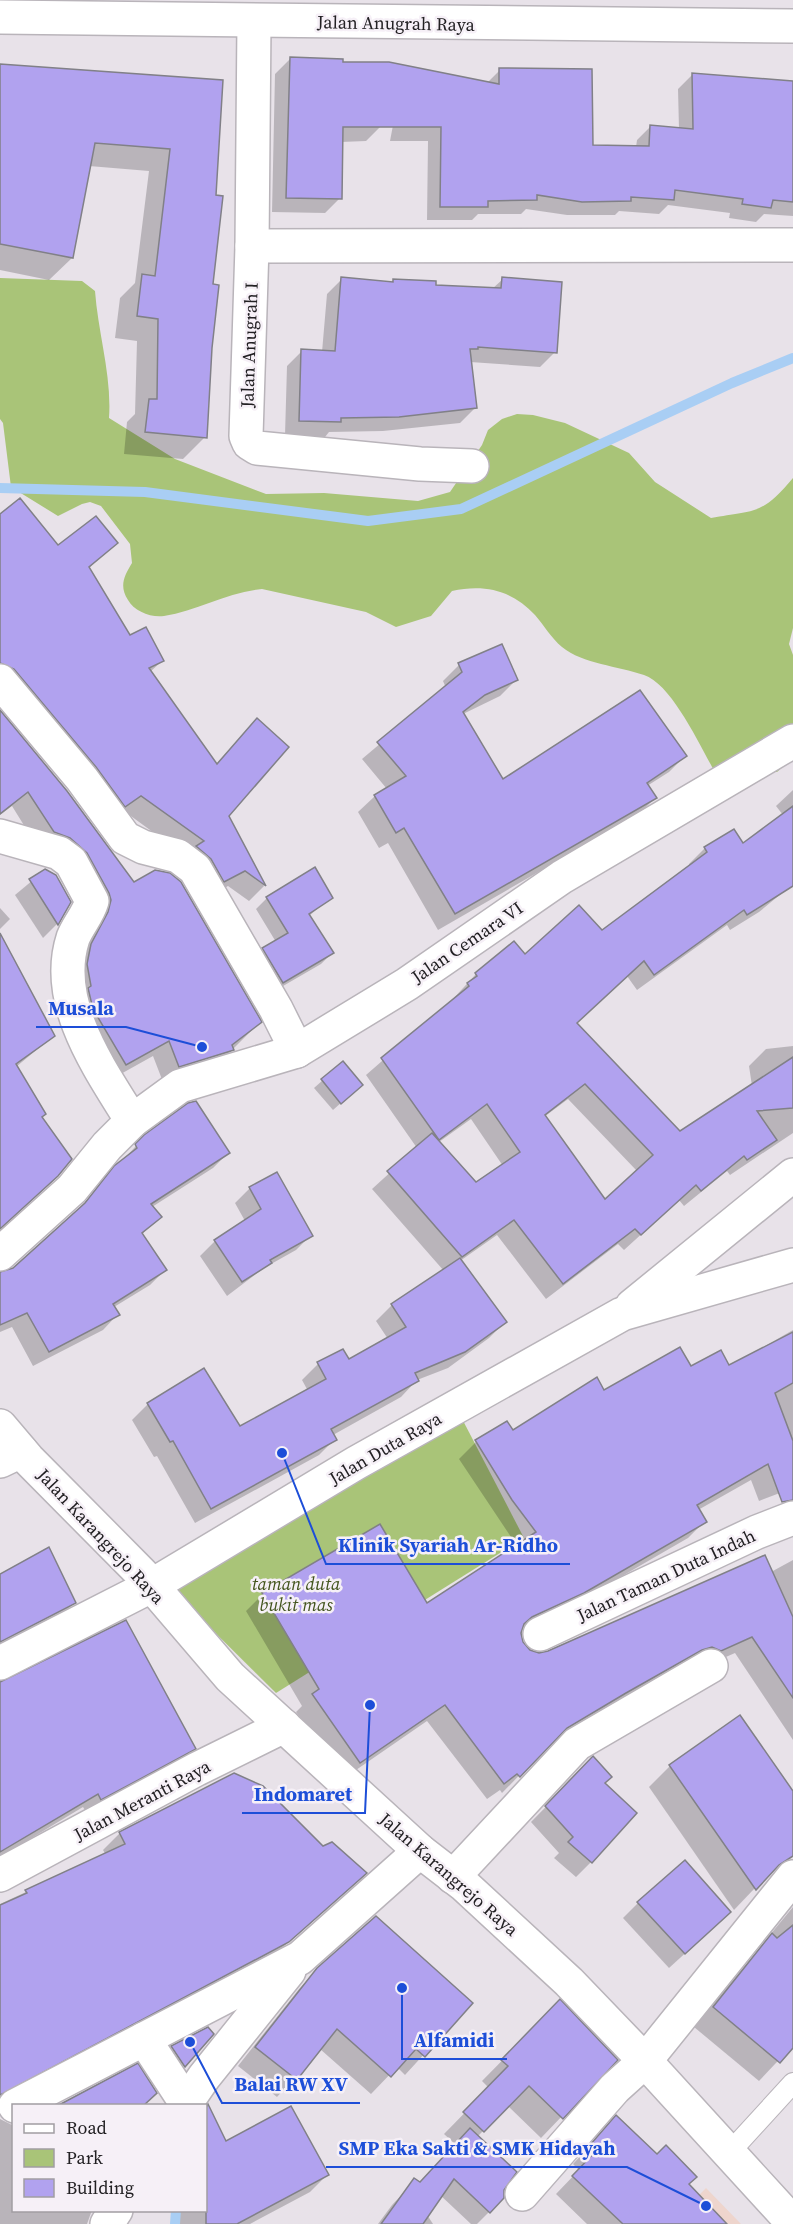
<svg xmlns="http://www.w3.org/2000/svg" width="793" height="2224" font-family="'Source Serif 4',serif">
	<rect width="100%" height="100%" fill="#e8e2e9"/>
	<path fill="#eed5cd" d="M706,2188L741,2224H671Z"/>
	<g fill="#a9c478">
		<path d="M0,278L82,281L95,291C98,333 112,376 109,418L175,459L266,494L324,493L418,501L450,492L482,445L488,430L502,419L517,414L533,415L565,423L629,453L655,482L711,518C756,510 762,515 793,478V628L789,644L793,655V758L777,772L716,774C701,748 672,684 644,675C618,666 583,664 562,647C551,638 544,625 535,615C512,590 484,584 452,591L431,616L396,627L366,612L262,589C228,592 197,611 164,616C151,618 134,611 128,600C119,586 124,576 132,563L130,544L101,506L90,502L82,504L58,516L11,487L3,423L0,419Z"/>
		<path d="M459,1413L524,1538L276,1693L166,1584Z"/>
	</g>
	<g fill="#0003" fill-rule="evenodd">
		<path d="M290,59L381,126L366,141L341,142L340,198L325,213L272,212L275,74Z"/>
		<path d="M0,66L221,82L205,437L183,459L124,454L127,422L135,414L137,341L115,338L120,298L135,283L149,171L89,166L72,258L49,280L0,270Z"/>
		<path d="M500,70L591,146L636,147L637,140L651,126L679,129L678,89L692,75L793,83V216L764,214L756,222L729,218L730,213L668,205L659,214L619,211L615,215H567L526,209L521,214H478L472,220H427L428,141H390L401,83H487Z"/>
		<path d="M342,279L391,283L394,280L434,287L492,289L503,279L555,352L540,367L470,362L475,408L460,423L383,431L329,432L325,437L285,435L287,366L302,351L322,352L327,294Z"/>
		<path d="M0,516L58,547L116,543L88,569L130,637L162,661L150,672L215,765L257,720L228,816L264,886L249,901L228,886L208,897L187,857L124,811L0,687Z"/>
		<path d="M459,665L517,679L500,696L463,714L502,782L685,756L669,772L647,786L655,798L639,814L438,930L388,843L379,848L358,812L375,796L387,789L362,759L446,688L443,681Z"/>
		<path d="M0,713L133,884L260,1022L216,1066L163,1082L153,1056L110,1080L72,981L93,909L38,848L12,806L0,815Z"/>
		<path d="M793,790V884L759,912L730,930L727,925L637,990L627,976L575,1023L680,1133L752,1086L749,1066L766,1049L793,1046V1133L730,1175L727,1171L684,1206L679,1200L624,1250L618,1244L546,1299L497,1235L460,1261L505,1322L489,1338L448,1368L417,1380L401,1397L333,1435L335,1439L319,1455L195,1523L157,1456L154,1457L132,1420L148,1404L240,1428L308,1391L302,1380L318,1364L348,1361L388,1339L376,1321L392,1305L444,1271L372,1189L417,1148L366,1075L452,1000L476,974L601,932L690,867L689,864L705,848L742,845L783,815L776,806ZM568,1099L637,1171L604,1201L544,1117ZM471,1119L503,1166L476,1184L439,1142Z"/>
		<path d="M45,870L57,924L43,938L15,895Z"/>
		<path d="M331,897L309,916L332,953L321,964L271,993L252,960L276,942L256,909L267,898Z"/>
		<path d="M0,908L10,919L0,929Z"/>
		<path d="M0,936L53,1036L16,1067L40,1118L0,1180Z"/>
		<path d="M342,1063L361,1085L333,1110L314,1088Z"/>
		<path d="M145,1136L228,1153L213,1168L152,1207L160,1217L141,1235L165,1270L150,1285L114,1307L118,1314L103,1330L33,1366L12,1327L0,1332V1274L13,1269L74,1214Z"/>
		<path d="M250,1188L311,1235L296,1250L264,1268L227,1296L200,1256L215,1241L245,1221L235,1203Z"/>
		<path d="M793,1330V1488L759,1501L751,1480L698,1510L705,1521L688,1538L565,1609L521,1630V1642L529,1651L539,1654L548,1652L771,1572L793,1560V1740L735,1653L703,1667L683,1666L550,1744L502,1793L500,1790L487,1799L427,1721L343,1779L296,1712L302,1706L246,1611L263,1594L427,1605L517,1546L459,1459L476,1442L506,1423L513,1432L604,1392L690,1368L728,1367Z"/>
		<path d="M0,1575L74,1603L60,1617L0,1648Z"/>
		<path d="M0,1683L194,1748L180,1762L86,1812L83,1807L0,1857Z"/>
		<path d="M593,1759L603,1784L591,1862L576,1877L554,1858L559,1853L531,1822Z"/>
		<path d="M670,1766L793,1794V1839L776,1866L734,1910L649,1787Z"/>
		<path d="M234,1775L322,1848L365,1873L271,1958L0,2099V1904L106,1855L103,1850L119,1834Z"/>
		<path d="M638,1903L714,1927L669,1968L623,1918Z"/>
		<path d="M793,1907V2045L759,2081L694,2027Z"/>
		<path d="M318,1969L471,2003L405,2075L397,2067L371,2094L320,2049L277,2097L238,2066L299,1989Z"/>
		<path d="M540,2022L616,2060L541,2138L508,2106L477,2137L502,2189L503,2198L477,2224H471L423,2179L456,2145L444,2134L489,2088L482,2081Z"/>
		<path d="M212,2034L184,2066L177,2073L165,2055L172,2047Z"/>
		<path d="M616,2118L687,2185L725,2224H587L556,2194L579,2170L573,2164Z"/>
		<path d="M0,2119L14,2126V2210H92L87,2224H0Z"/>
		<path d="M213,2119L225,2143L327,2175L310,2192L250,2224H179L177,2210H206V2121Z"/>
		<path d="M409,2187L433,2224H378L392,2205Z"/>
	</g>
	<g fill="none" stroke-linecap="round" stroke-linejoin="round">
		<g stroke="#a9cef4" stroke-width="10">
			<path d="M0,488L145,492L368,521L461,509L732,383L793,358"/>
			<path d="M175,2224L176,2210"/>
		</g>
	</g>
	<g fill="#b1a2ef" stroke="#818087" stroke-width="1.5" fill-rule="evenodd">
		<path d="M290,57L343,59V62H389L499,84V68L592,69L593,145L649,146L650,125L693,129L692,73L793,81V202L773,200L771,208L742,204L743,199L675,190L674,200L631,197V201L582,202L537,195V200L488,201V207H440L441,127H343L342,199L286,198Z"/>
		<path d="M0,64L223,80L216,195L223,196L213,284L219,285L212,348L207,438L145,432L149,399H157L158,319L137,316L142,274L155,276L170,149L95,143L73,258L0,244Z"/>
		<path d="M341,277L393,282V279L436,281V285L501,288L502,277L562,282L557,353L478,347V349H470L477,408L399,417L341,418V422L299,421L301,349L335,351Z"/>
		<path d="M20,498L58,545L96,516L118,543L89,567L130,635L146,627L164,661L149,668L217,764L257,718L289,747L229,816L266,886L245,871L224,882L211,859L196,846L204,841L141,796L125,807L96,767L14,669L0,663V514Z"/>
		<path d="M502,644L518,680L485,695L463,712L503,779L640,690L687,756L647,783L657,798L455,914L404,828L396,833L374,795L406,776L377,742L462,672L458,663Z"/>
		<path d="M0,710L67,791L134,882L155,870L170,873L181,882L262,1022L232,1045L234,1050L179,1067L169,1041L126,1065L93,1009L88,988L91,986L87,964L91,944L108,912L111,900L109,893L87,853L70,838L54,832L28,792L0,814Z"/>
		<path d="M793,806V886L747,915L744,910L654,975L644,961L577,1023L680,1131L793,1057V1108L757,1111L777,1140L747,1160L744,1156L701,1191L696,1185L641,1235L635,1229L563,1284L514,1220L462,1257L387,1171L432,1133L476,1182L520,1152L487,1104L439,1140L381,1058L469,986L467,983L477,976L475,973L514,941L525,954L579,905L602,930L707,852L704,847L734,829L743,843ZM585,1084L653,1155L605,1199L545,1115Z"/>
		<path d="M315,867L333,898L309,914L334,953L283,983L262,948L288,933L266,897Z"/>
		<path d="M45,869L56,875L71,902L58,925L29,879Z"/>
		<path d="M0,933L55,1036L16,1064L46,1114L42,1117L72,1159L58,1176L0,1229Z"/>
		<path d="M343,1061L363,1085L341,1104L321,1079Z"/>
		<path d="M196,1101L230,1153L151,1204L162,1217L142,1233L167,1270L113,1304L120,1315L49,1352L27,1313L0,1325V1272L13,1268L85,1203L114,1166L137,1148L135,1144L144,1135L188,1103Z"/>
		<path d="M277,1172L313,1236L270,1260L272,1263L242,1282L214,1240L261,1209L249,1187Z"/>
		<path d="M460,1258L507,1322L465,1352L415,1373L419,1381L331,1429L337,1440L211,1509L173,1441L170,1442L147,1403L204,1368L240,1426L326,1379L317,1362L343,1349L349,1359L406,1327L391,1304Z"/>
		<path d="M793,1332V1383L775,1393L793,1441V1500L782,1502L768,1464L697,1505L707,1522L584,1593L532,1617L524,1624L521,1633L523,1642L530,1650L539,1653L548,1651L765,1555L793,1617V1698L752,1637L721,1651L712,1647L702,1650L626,1693L567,1728L520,1777L517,1774L504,1784L445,1705L360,1763L312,1694L319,1689L262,1593L380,1524L427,1603L536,1532L512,1500L475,1440L507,1421L513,1430L597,1377L604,1390L680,1347L691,1366L721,1350L729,1365Z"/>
		<path d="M49,1547L76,1603L0,1642V1574Z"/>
		<path d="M126,1620L196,1749L101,1800L98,1794L0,1852V1682Z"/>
		<path d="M740,1715L793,1791V1856L779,1865L756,1890L669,1765Z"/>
		<path d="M593,1756L612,1777L605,1783L637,1813L592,1863L568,1842L573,1837L545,1806Z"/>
		<path d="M234,1773L263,1786L323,1846L332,1842L367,1873L289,1942L0,2095V1905L27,1893L25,1890L125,1844L119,1832Z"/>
		<path d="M685,1860L731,1912L685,1954L637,1902Z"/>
		<path d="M376,1916L473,2003L425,2057L416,2049L391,2077L337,2029L297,2080L255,2047L317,1968Z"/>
		<path d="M793,1925V2048L780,2063L713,2007L772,1933L777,1938Z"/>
		<path d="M560,1999L618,2060L563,2119L529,2086L484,2132L463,2112L508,2066L501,2060Z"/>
		<path d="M208,2027L214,2034L185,2067L171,2046Z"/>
		<path d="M138,2063L157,2093L143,2106H57Z"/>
		<path d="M208,2104L226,2141L291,2106L329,2175L237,2224H206V2108Z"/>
		<path d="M616,2115L657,2154L666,2145L697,2177L689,2184L727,2224H623L572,2176L596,2151L590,2145Z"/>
		<path d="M470,2128L517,2172L504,2190V2198L490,2213L454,2179L423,2224H381L414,2178L420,2182Z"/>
	</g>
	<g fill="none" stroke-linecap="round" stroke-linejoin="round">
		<defs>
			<path id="lane" d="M729,2153L793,2083"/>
			<g id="street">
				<path d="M0,17L793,26"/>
				<path d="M254,21L252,246L246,436L249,443L257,448L420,464L472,466"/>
				<path d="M252,246L793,245"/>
				<path d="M0,681L82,779L125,838L143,847L178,856L195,869L276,1009L297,1051"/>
				<path d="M0,836L59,853L71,862L92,901C88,915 78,925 73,938C52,1003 100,1069 132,1121"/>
				<path d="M0,1254L72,1189L107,1146L132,1121L180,1086L297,1051L407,984L562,877L793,741"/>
				<path d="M632,1306L793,1175"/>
				<path d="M0,1461L21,1451"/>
				<path d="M540,1634L757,1532L793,1518"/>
				<path d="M0,1663L151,1586L356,1463L622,1314L793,1265"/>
				<path d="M453,1877L577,1744L711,1666"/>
				<path d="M144,2039L186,2103"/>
				<path d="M15,2106L300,1958L420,1851"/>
				<path d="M184,2106L204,2077L289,1971"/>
				<path d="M522,2194L615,2088L645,2061L793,1877"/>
				<path d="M107,2224L116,2210"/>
			</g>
			<g id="secondary">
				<path d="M0,1426L28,1459L141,1573L230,1677L420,1851L464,1885L569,1982L645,2061L793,2223"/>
				<path d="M0,1875L197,1769L284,1726"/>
			</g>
		</defs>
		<use href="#lane" stroke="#b9b4ba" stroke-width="22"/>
		<use href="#street" stroke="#b9b4ba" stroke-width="36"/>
		<use href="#secondary" stroke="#b9b4ba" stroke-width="36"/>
		<use href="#lane" stroke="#fff" stroke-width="20"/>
		<use href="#street" stroke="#fff" stroke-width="33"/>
		<use href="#secondary" stroke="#fff" stroke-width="33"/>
	</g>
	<g text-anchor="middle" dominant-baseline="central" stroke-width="5" stroke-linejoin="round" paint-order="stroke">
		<g font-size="18" fill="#222023" stroke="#f6f0f7">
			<text transform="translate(396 23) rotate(1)">Jalan Anugrah Raya</text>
			<text transform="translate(249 345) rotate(-88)">Jalan Anugrah I</text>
			<text transform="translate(467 942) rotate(-34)">Jalan Cemara VI</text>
			<text transform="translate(385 1448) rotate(-30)">Jalan Duta Raya</text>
			<text transform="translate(101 1536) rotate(47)">Jalan Karangrejo Raya</text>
			<text transform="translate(666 1575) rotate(-25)">Jalan Taman Duta Indah</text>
			<text transform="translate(142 1800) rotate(-28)">Jalan Meranti Raya</text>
			<text transform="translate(449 1874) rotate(41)">Jalan Karangrejo Raya</text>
		</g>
		<g font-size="18" font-style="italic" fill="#42541c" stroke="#f6f0f7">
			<text x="296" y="1583">taman duta<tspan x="296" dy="21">bukit mas</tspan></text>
		</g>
	</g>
	<path fill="none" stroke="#1d4ed8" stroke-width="2" d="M202 1047L126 1027H36M282 1453L326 1564H570M370 1705L365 1813H242M402 1988L402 2059H507M190 2042L222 2103H360M706 2206L627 2167H326"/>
	<g fill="#1d4ed8" stroke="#f6f0f7" stroke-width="2">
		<circle cx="202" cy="1047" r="6"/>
		<circle cx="282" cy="1453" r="6"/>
		<circle cx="370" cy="1705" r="6"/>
		<circle cx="402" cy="1988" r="6"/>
		<circle cx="190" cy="2042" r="6"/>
		<circle cx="706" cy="2206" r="6"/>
	</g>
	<g font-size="20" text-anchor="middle" font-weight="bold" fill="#1d4ed8" stroke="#f6f0f7" stroke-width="5" stroke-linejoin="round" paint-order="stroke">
		<text x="81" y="1015">Musala</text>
		<text x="448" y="1552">Klinik Syariah Ar-Ridho</text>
		<text x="303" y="1801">Indomaret</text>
		<text x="454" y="2047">Alfamidi</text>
		<text x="291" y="2091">Balai RW XV</text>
		<text x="477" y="2155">SMP Eka Sakti &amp; SMK Hidayah</text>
	</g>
	<rect x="12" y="2104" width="195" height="108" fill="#f6f0f7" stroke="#a19da2" stroke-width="1.5"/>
	<rect x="24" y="2124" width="30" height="9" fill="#ffffff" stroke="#a19da2" stroke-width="1.5"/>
	<text x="66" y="2134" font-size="18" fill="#222023">Road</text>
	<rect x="24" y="2149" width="30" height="18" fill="#a9c478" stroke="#a19da2" stroke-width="1.5"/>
	<text x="66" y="2164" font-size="18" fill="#222023">Park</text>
	<rect x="24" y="2179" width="30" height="18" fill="#b1a2ef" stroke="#a19da2" stroke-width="1.5"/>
	<text x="66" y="2194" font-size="18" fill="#222023">Building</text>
</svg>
